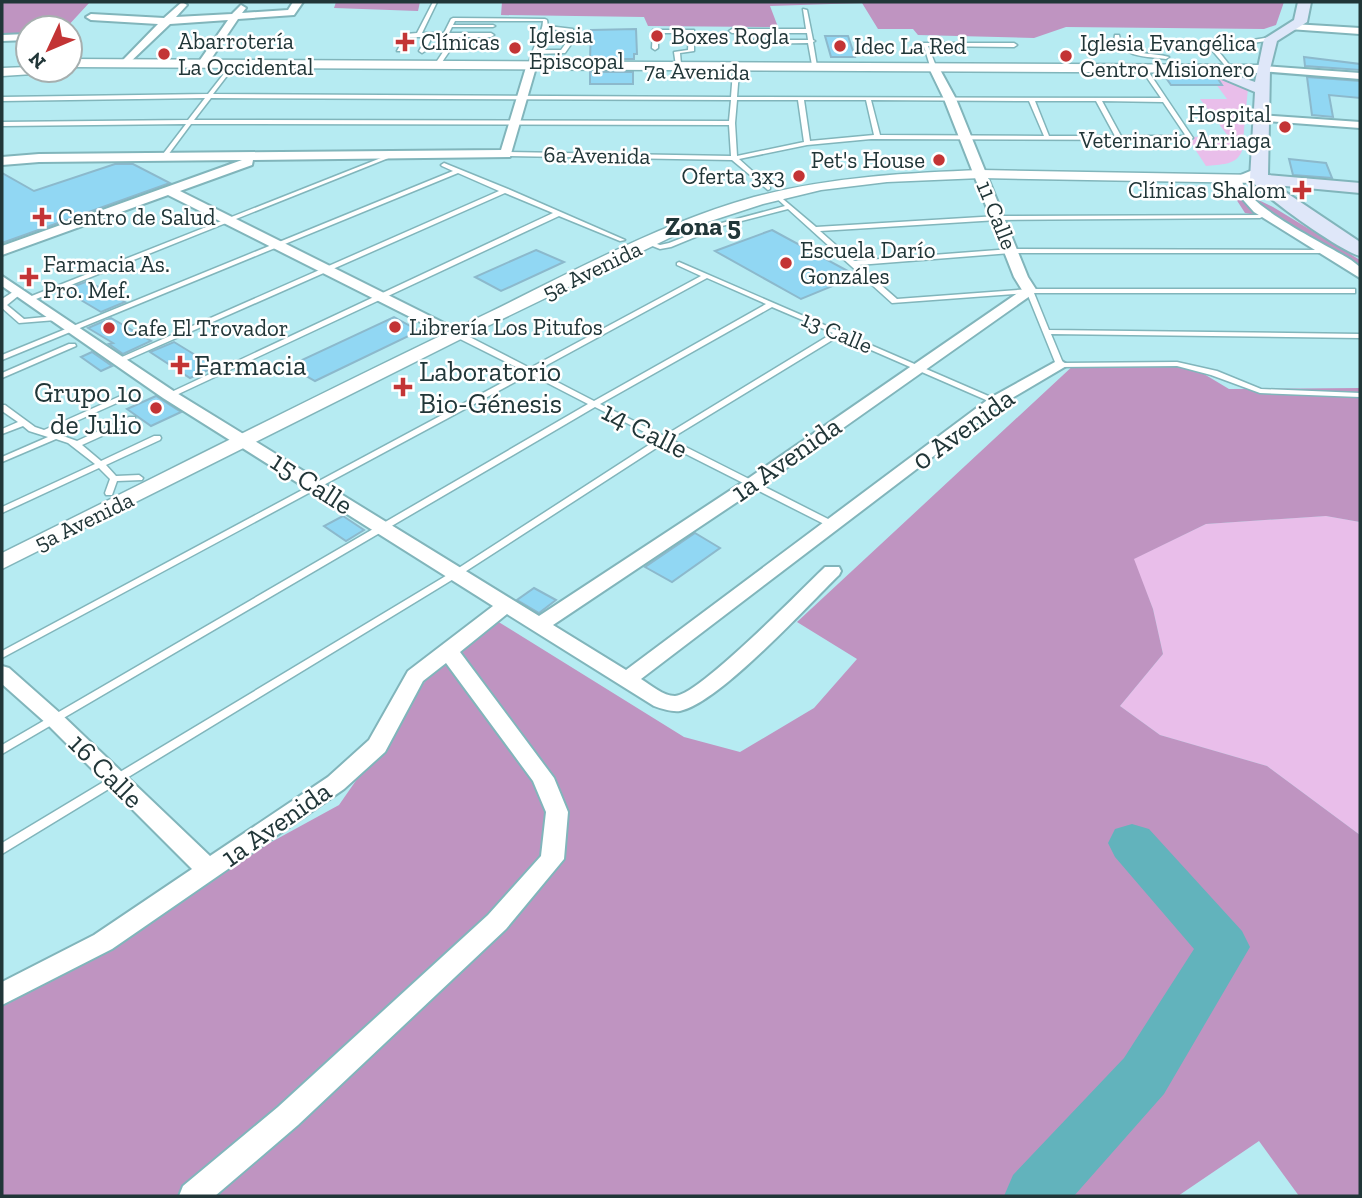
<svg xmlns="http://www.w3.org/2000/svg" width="1362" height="1198" font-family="'Zilla Slab',serif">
	<rect width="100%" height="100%" fill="#b6ebf2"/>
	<g fill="#e9beea">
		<path d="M1210,76L1231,79L1248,88L1242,151C1236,166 1220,164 1206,166L1187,137L1228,136L1200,99H1227Z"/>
		<path d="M1326,516L1360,522V835L1267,766L1160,735L1120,706L1163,654L1153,609L1133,559L1206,524Z"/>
	</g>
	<g fill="#bf94c1">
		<path d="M2,2H90L66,28H28V34L2,36Z"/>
		<path d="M336,2H420L418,11L334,8Z"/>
		<path d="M502,2H1284L1276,25L1264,29L1066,27L1034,38L918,35L913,29H878L862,3L770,6L778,27L648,26L644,17L501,15Z"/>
		<path d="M1227,185L1273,207L1360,260V279L1281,220L1245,213Z"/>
		<path d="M1076,363L1189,365L1229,389L1360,388V522L1326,516L1206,524L1134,559L1153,609L1163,654L1120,706L1160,735L1267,766L1360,835V1196H1299L1259,1141L1178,1196H2V989L339,805L428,677L497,621L684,737L740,752L814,708L857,659L797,622Z"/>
	</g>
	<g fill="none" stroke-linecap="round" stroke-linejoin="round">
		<path fill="#62b3bc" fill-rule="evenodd" d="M1132,824L1149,829L1242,931L1250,947L1164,1094L1074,1196H1004L1013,1175L1124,1058L1194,949L1115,857L1108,843L1115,829Z"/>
	</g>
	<g fill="#91d7f3" stroke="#8cb9cc" stroke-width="2">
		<path d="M636,29L637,54H634V59H590L591,30Z"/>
		<path d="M825,36H848L855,57H831Z"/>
		<path d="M1304,57L1360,64V70L1305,66Z"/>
		<rect x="590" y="72" width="43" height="12"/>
		<path d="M1164,75H1208L1218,79L1222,85H1171Z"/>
		<path d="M1307,77L1360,81V98L1329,95L1333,117L1312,115Z"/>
		<path d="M1289,159L1326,163L1332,178L1293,175Z"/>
		<path d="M115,164H133L170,183L2,243V173L34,191Z"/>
		<path d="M772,230L857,276L801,299L715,251Z"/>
		<path d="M536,250L564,262L501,291L475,277Z"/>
		<path d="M88,281L125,302L101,312L64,290Z"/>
		<path d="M394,317L419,331L315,381L289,366Z"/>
		<path d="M111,318L151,341L123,354L109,344L113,343L88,328Z"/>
		<path d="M174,342L215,367L190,378L150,352Z"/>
		<path d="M92,352L112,366L101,371L81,357Z"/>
		<path d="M156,396L181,412L151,426L127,409Z"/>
		<path d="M343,516L364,530L346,541L324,526Z"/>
		<path d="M695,533L720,548L672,582L645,567Z"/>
		<path d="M534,588L556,600L539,613L517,600Z"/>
	</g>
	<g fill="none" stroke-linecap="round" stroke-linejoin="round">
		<defs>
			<g id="service">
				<path d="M433,2H437L422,33H444L451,19L453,18L545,19L547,20L548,26L573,29L572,43L565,53L536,54L535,64L532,66L529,64C531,49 543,33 543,21H455L453,25H493L495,26L493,27H452L449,33H491L494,35L491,37H450L455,43L440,65L438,66L435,64L449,43L445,37H432L425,51L422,53L419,51L427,37H410L401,51H397L406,34L417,33ZM548,29L568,31L566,43L561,50H537Z"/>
				<path d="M803,9L807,10L813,40L815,41L813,42L817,66L812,65L808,43L737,44L734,42L737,40H808L807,33H732L729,31L732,29H806Z"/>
				<path d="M653,30H694V51L680,53L681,65L676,66L674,52L688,50L689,33H658V48L655,50L652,48Z"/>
				<path d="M1115,35H1119C1122,57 1153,52 1169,57L1166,59C1144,56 1130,58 1114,41Z"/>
				<path d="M1271,37L1273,38V40L1216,48L1231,67L1228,69L1211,49L1206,50L1203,48Z"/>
				<path d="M923,43H1014L1017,45L1014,47L928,46L936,66L933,68L930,66Z"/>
				<path d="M230,66L233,68L213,94L731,97L733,71L736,69L739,71L737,97L1161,98L1143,72L1146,70L1148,71L1193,138L1190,140L871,139L807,145L739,159L770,187V189L768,190L732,160L506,156L503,154L506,152L731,156L729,125L191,124L165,159L163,160L160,158L186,124L2,126V122L188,120L205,98L2,101V97L208,94ZM211,98L731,100L729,121L194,120ZM737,100H798L804,142L737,156L735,123ZM804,100H866L874,135L810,141ZM871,100L1029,101L1044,136L880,135ZM1035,101H1096L1115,136H1049ZM1102,101L1163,102L1186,136H1121Z"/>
				<path d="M391,154L396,155L31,301H25L24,299Z"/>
				<path d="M444,163L508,189L625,240L620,241L559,216L172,397H166L165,395L553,213L505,193L122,362H116L115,360L499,191L458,173L2,360V355L453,171L442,166L441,165Z"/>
				<path d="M777,194L816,227L998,216L1262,215V217L1260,218L998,220L820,231L854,261L1011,249L1321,250V252L1319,253H1011L858,265L897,299L1030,289H1355V293H1034L1049,330L1360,334V338L1051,334L1063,363L1177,362L1217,371L1261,389L1360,393V397L1260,393L1211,375L1177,366L1057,367L1027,293L892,303L788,209L722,226L671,247L660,249L645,243L648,241L660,245L669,243L718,224L785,206L774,196Z"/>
				<path d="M679,262L1000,401L999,403H993L839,336L670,439L836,523L838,525L836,527H830L664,443L460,575L2,854V843L454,571L658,439L595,407L2,754V745L588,404L530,374L2,658V651L524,371L454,336V332H460L530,368L701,276L677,265V263ZM707,278L766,304L594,401L536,371ZM772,307L833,333L664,436L600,404Z"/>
				<path d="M16,290H19L23,292L7,305L24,319L56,316L60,318L56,320L19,323L2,308V299Z"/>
				<path d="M69,344H75L76,346L2,378V373Z"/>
				<path d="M125,394L129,396L128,398L52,432L77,441L129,417H135V421L82,445L101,461L154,436H160L161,438L160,440L106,465L116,476L139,475L143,478L142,480L117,481L112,495H106L105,493L110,479L99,468L2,513V507L95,464L68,443L56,439L2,462V457L48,437L29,431L23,426L2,434V429L18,422L2,411V405H5L35,427L44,430Z"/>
			</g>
			<g id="minor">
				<path d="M182,2L187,5L176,17L232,14L241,5L246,8L242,13L288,10L293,2H303L294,15L238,19L207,65L203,66L198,63L228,20L170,24L127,65L122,62L123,60L158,24L91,20L86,17L91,14L164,18Z"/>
				<path d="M1293,24L1360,28V34L1289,29L1288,27Z"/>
				<path d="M70,32L75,37L70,40Z"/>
				<path d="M28,34V40L2,41V35Z"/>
				<path d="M532,61L537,64L510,157L253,160L252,165L180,191L448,325L450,328L448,331H438L168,195L2,255V246L242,160L39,162L2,165V157L39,154L501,150L527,64Z"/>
				<path d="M933,63L938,66L956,99L1028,277L1037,291L758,488L553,625L626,670L990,398L1055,362L1060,360L1068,365L1002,404L641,679C651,685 663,696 675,696C698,696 803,588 825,567H839L841,571L839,575C807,606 719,703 680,711C672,712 662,709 654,706L507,614L460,652L554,778L568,812L564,859L506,929L298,1125L215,1196H179L183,1186L278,1107L488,915L541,856L546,812L533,781L446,663L423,681L385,752L344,789L112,949L2,1005V982L94,935L192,869L47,724L2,684V666L9,668L61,714L210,856L328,777L369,740L408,671L493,606L163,398L2,286V276L175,392L539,616L746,480L1022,290L1014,277L944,99L928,66Z"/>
				<path d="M1263,66L1360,73V79L1259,71L1258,69Z"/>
				<path d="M1259,115L1360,122V128L1255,120V116Z"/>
				<path d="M1260,167L1264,168V174L1242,181C1246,207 1328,245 1351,260L1360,267V278L1254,212L1229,184L1231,179Z"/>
			</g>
			<g id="tertiary">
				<path d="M70,59L1263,65L1269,69L1263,73L70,67Z"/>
				<path d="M28,67V70H39L33,74L2,76V68Z"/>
				<path d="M981,170L1259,175L1266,179L1259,183L981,178L887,182L821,190L763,204L692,227L463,338L2,569V553C164,473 326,390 490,312C576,270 661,223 754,197C829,177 904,173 981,170Z"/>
			</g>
			<path id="secondary" d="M1298,2H1311L1307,22L1277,41L1270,69L1268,175L1360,183V193L1275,185L1360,242V256C1339,250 1264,197 1250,179L1255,92L1207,72L1214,68L1255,82L1264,39L1294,20Z"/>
		</defs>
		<use href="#service" stroke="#81b5bb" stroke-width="3"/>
		<use href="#minor" stroke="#81b5bb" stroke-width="4"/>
		<use href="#tertiary" stroke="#81b5bb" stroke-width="3"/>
		<use href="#secondary" stroke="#81b5bb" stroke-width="4"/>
		<use href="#service" fill="#fff" fill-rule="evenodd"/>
		<use href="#minor" fill="#fff" fill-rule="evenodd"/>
		<use href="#tertiary" fill="#fff" fill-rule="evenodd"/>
		<use href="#secondary" fill="#dfe7f9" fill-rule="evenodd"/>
	</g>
	<g fill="#c33435" stroke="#fff" stroke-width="2.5">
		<circle cx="657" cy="36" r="7"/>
		<path d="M401.5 31.5h7v7h7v7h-7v7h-7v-7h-7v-7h7z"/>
		<circle cx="840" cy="46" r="7"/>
		<circle cx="515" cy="48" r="7"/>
		<circle cx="164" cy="54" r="7"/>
		<circle cx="1066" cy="56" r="7"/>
		<circle cx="1285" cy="127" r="7"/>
		<circle cx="939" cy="160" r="7"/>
		<circle cx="799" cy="176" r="7"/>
		<path d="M1298.5 179.5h7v7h7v7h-7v7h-7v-7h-7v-7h7z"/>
		<path d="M38.5 206.5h7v7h7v7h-7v7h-7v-7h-7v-7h7z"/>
		<circle cx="786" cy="263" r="7"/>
		<path d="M25.5 266.5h7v7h7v7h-7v7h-7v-7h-7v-7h7z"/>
		<circle cx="395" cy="327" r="7"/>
		<circle cx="109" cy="328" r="7"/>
		<path d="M176.5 354.5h7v7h7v7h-7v7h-7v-7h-7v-7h7z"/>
		<path d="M399.5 376.5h7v7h7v7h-7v7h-7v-7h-7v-7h7z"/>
		<circle cx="156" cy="408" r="7"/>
	</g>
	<g text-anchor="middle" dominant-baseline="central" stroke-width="5" stroke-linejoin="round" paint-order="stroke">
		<g font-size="23" fill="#213638" stroke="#fff" text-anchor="start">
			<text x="529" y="35">Iglesia<tspan x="529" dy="26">Episcopal</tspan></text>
			<text x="671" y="36">Boxes Rogla</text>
			<text x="178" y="41">Abarrotería<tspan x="178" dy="26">La Occidental</tspan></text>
			<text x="421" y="42">Clínicas</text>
			<text x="1080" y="43">Iglesia Evangélica<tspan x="1080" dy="26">Centro Misionero</tspan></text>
			<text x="854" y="46">Idec La Red</text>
			<text x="1271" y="114" text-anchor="end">Hospital<tspan x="1271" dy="26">Veterinario Arriaga</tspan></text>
			<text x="925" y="160" text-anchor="end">Pet's House</text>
			<text x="785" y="176" text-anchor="end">Oferta 3x3</text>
			<text x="1286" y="190" text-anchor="end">Clínicas Shalom</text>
			<text x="58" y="217">Centro de Salud</text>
			<text x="800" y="250">Escuela Darío<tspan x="800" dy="26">Gonzáles</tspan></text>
			<text x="43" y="264">Farmacia As.<tspan x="43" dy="26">Pro. Mef.</tspan></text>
			<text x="409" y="327">Librería Los Pitufos</text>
			<text x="123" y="328">Cafe El Trovador</text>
		</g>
		<g font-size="23" fill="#213638" stroke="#fff">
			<text transform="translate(697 71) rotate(1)">7a Avenida</text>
			<text transform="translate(597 155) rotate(1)">6a Avenida</text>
			<text transform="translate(997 215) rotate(68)">11 Calle</text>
			<text transform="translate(592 270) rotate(-26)">5a Avenida</text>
			<text transform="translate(837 332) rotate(23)">13 Calle</text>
			<text transform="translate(84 521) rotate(-26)">5a Avenida</text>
		</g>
		<g font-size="26" font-weight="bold" fill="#213638" stroke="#fff">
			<text x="703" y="226">Zona 5</text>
		</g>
		<g font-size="28" fill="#213638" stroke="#fff" text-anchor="start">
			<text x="194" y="365">Farmacia</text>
			<text x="419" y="371">Laboratorio<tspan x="419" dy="32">Bio-Génesis</tspan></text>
			<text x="142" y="392" text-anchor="end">Grupo 1o<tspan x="142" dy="32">de Julio</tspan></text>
		</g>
		<g font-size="28" fill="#213638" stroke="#fff">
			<text transform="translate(963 429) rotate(-36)">0 Avenida</text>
			<text transform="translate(645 430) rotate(27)">14 Calle</text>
			<text transform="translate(786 459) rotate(-35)">1a Avenida</text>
			<text transform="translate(312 483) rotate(33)">15 Calle</text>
			<text transform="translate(106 771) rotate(45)">16 Calle</text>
			<text transform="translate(276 824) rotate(-35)">1a Avenida</text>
		</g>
	</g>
	<rect width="1362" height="1198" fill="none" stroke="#213638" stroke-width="7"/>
	<g transform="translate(49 49) rotate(226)"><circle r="33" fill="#ffffff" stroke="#a6afaf" stroke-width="2"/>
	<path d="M0-5L12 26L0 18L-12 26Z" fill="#c33435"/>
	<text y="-10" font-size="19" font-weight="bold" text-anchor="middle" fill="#213638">N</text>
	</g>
</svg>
